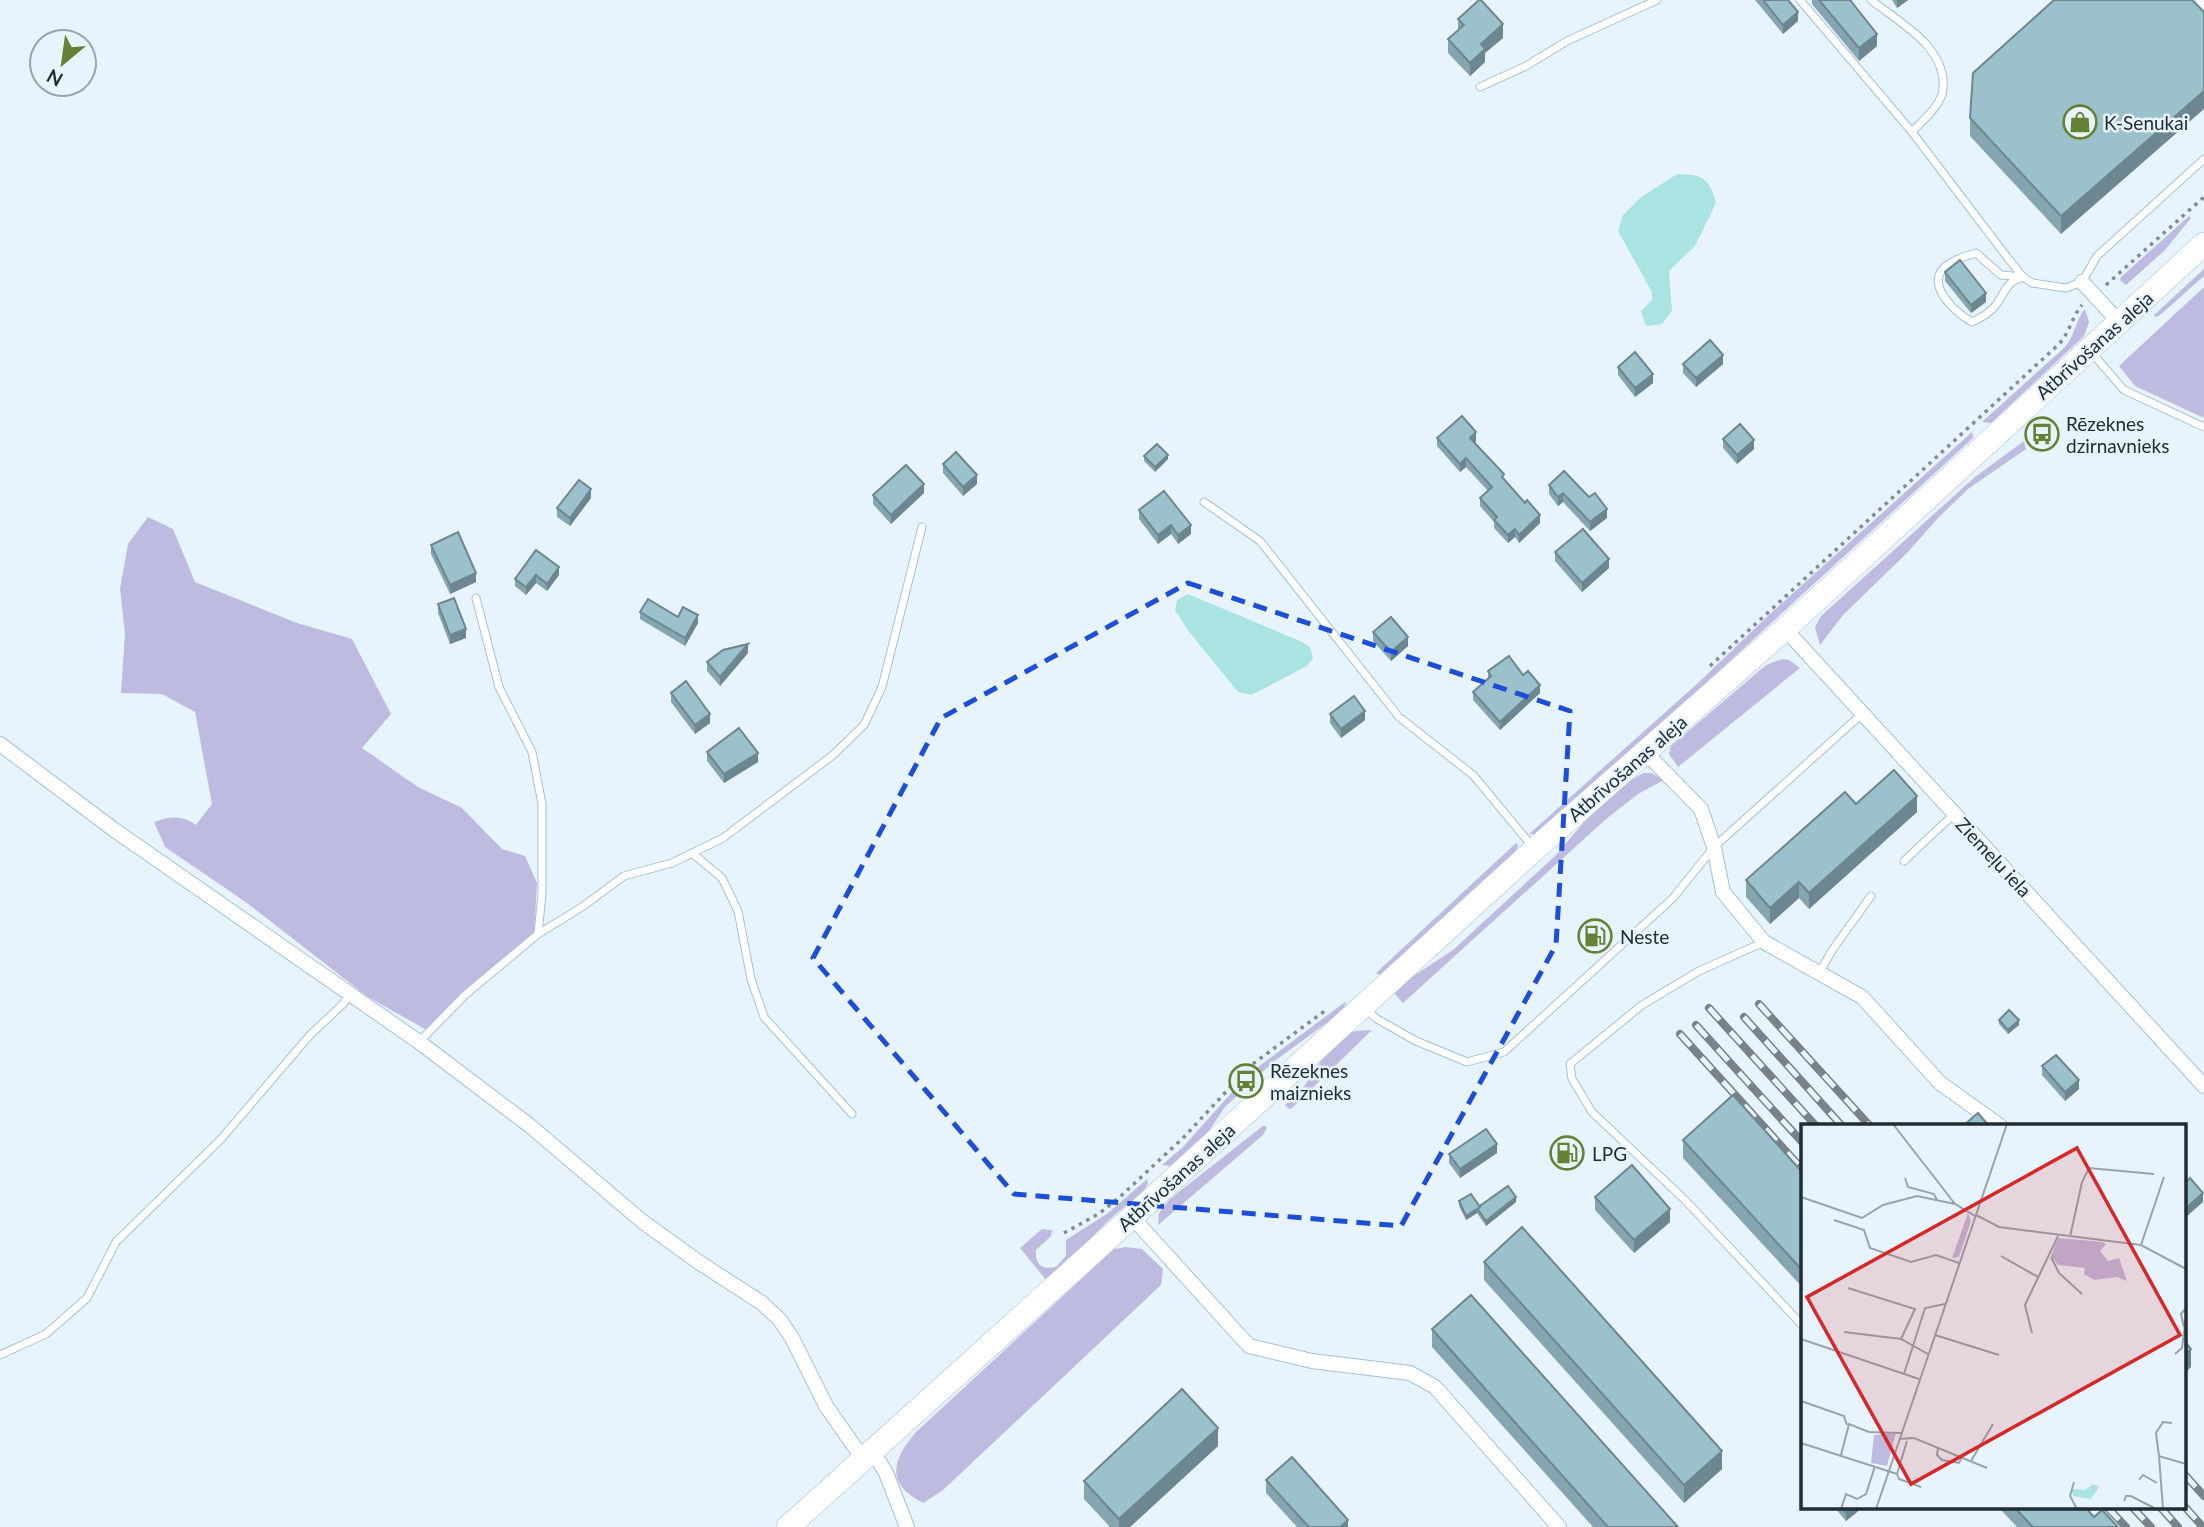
<svg xmlns="http://www.w3.org/2000/svg" width="2204" height="1527" font-family="Lato,sans-serif">
	<rect width="100%" height="100%" fill="#e8f4fd"/>
	<g fill="#bebbe0">
		<path d="M2189,216L2191,218L2165,250L2126,285L2120,280L2121,277Z"/>
		<path d="M2204,269V276L2159,316L2155,317L2154,315Z"/>
		<path d="M2204,287V418L2135,386L2119,366Z"/>
		<path d="M2085,309L2089,322L2084,336L1991,423L1982,422L2065,347C2075,335 2075,321 2085,309Z"/>
		<path d="M1972,432L1973,438L1695,693L1535,834H1529L1698,683L1770,614Z"/>
		<path d="M2024,441L2026,449L1968,489L1938,518L1908,552L1843,615L1820,645L1815,627L1821,616L1975,477Z"/>
		<path d="M148,517L173,529L195,582L297,623L352,639L391,714L362,748L418,787L462,808L502,849L525,856L537,883L534,937L425,1029L368,997L247,903L165,847L154,822C169,816 183,815 196,825L212,804L195,712L162,694L121,693L125,633L120,589L128,544Z"/>
		<path d="M1782,659L1789,660L1800,668L1678,767L1669,754L1671,746L1766,665Z"/>
		<path d="M1643,773H1651L1664,780L1638,794L1605,820L1403,1003L1394,993L1406,981L1453,950L1555,856L1591,814L1626,783Z"/>
		<path d="M1516,843L1518,845L1516,852L1381,976L1376,973Z"/>
		<path d="M1345,1002L1346,1003L1343,1011L1276,1060L1257,1077L1254,1070Z"/>
		<path d="M1372,1030L1292,1108L1289,1109L1285,1105L1300,1092L1321,1061L1348,1034L1355,1031Z"/>
		<path d="M1238,1089L1239,1094L1225,1107L1206,1135L1173,1166L1162,1165L1183,1147L1234,1090Z"/>
		<path d="M1264,1125L1267,1128L1263,1135L1158,1225L1159,1213L1170,1199Z"/>
		<path d="M1147,1179L1148,1184L1143,1191L1110,1219L1047,1281L1020,1248L1042,1229L1052,1230L1051,1236L1036,1250C1035,1265 1042,1270 1056,1267L1066,1256V1240L1108,1213Z"/>
		<path d="M1125,1247L1142,1249L1163,1269L1161,1285L942,1491L923,1503C885,1483 892,1461 915,1433L1114,1249Z"/>
	</g>
	<g fill="#a9e4e3">
		<path d="M1677,174C1703,175 1709,177 1716,203L1695,246L1669,271L1672,311L1662,324L1646,326L1641,311L1652,300V292L1618,231L1623,215L1640,198Z"/>
		<path d="M1188,594L1300,641L1310,647L1313,658L1307,666L1251,695L1238,692L1187,629L1175,610L1177,600Z"/>
	</g>
	<g fill="none" stroke-linecap="round" stroke-linejoin="round">
		<defs>
			<g id="service">
				<path d="M1800,0L1912,132L2007,257L2023,277L2032,283L2066,288L2082,282L2097,256L2204,159"/>
				<path d="M1871,0C1899,22 1947,47 1943,89C1942,105 1922,121 1912,132"/>
				<path d="M2199,0L2204,6"/>
				<path d="M1480,87L1526,66L1567,41L1657,0"/>
				<path d="M1976,253L2001,275L2023,277C2007,281 2005,292 1996,305C1990,313 1981,318 1972,322C1958,314 1928,289 1942,270C1949,261 1965,256 1976,253Z"/>
				<path d="M2092,353L2124,390L2204,427"/>
				<path d="M1204,502L1260,541L1399,717L1473,775L1532,846"/>
				<path d="M476,598L499,687L532,752L542,804V894L538,934"/>
				<path d="M692,853L722,878L738,911L751,979L764,1017L852,1114"/>
				<path d="M1904,861L1954,814"/>
				<path d="M1764,942L1699,971L1642,1005L1570,1064L1572,1079L1592,1112L1685,1200L1803,1326"/>
				<path d="M1819,973L1833,949L1871,896"/>
				<path d="M1366,1009L1377,1019L1416,1041L1467,1062L1504,1052L1673,898L1714,847L1863,713"/>
				<path d="M419,1042L465,995L538,934L582,907L624,876L672,863L723,838L833,755L864,725L882,687L922,527"/>
				<path d="M0,1355L46,1334L87,1298L116,1242L221,1139L310,1035L343,1004L350,993"/>
			</g>
			<g id="minor">
				<path d="M2082,282L2119,322"/>
				<path d="M1785,629L2204,1086"/>
				<path d="M0,744L113,829L419,1042L529,1125L643,1222L700,1263L762,1303L780,1320L792,1338L826,1406L863,1459"/>
				<path d="M1645,752L1701,809L1714,847L1723,892L1764,942L1862,997L1940,1083L2000,1126"/>
				<path d="M1132,1217L1249,1346L1312,1361L1410,1373L1435,1387L1559,1527"/>
				<path d="M873,1451L886,1473L907,1527"/>
			</g>
			<path id="primary" d="M788,1527L1132,1217L1535,849L1785,629L2204,244"/>
		</defs>
		<use href="#service" stroke="#a4c0d6" stroke-width="9"/>
		<use href="#minor" stroke="#a4c0d6" stroke-width="16"/>
		<use href="#primary" stroke="#a4c0d6" stroke-width="24"/>
		<g stroke="#818d95" stroke-width="3.5" stroke-dasharray="3.5 5" stroke-linecap="butt">
			<path d="M2106,285L2204,197"/>
			<path d="M1710,666L2058,345C2070,333 2071,318 2082,305"/>
			<path d="M1064,1233L1100,1213L1121,1196L1184,1137L1250,1066L1326,1010"/>
		</g>
		<use href="#service" stroke="#fff" stroke-width="7"/>
		<use href="#minor" stroke="#fff" stroke-width="14"/>
		<use href="#primary" stroke="#fff" stroke-width="23"/>
		<defs>
			<g id="rail">
				<path d="M1759,1004L1870,1126"/>
				<path d="M1709,1008L1816,1126"/>
				<path d="M1744,1017L1842,1126"/>
				<path d="M1696,1025L1803,1143"/>
				<path d="M1680,1034L1803,1170"/>
				<path d="M2185,1475L2204,1496"/>
				<path d="M2185,1507L2203,1527"/>
				<path d="M2108,1508L2126,1527"/>
				<path d="M2133,1508L2151,1527"/>
				<path d="M2161,1508L2178,1527"/>
			</g>
		</defs>
		<use href="#rail" stroke="#77828b" stroke-width="8"/>
		<use href="#rail" stroke="#e8f4fd" stroke-width="5" stroke-dasharray="16" stroke-linecap="butt"/>
	</g>
	<g fill="#85a6b0">
		<path d="M1755,0H1788L1798,21L1783,34Z"/>
		<path d="M1812,0H1853L1851,1L1877,46L1859,61L1812,4Z"/>
		<path d="M1892,0H1908L1897,8Z"/>
		<path d="M2192,0L2061,234L1970,136V118Z"/>
		<path d="M1458,19L1503,38L1485,53V62L1470,76L1448,53V39L1458,31Z"/>
		<path d="M1945,272L1986,302L1971,313L1945,281Z"/>
		<path d="M1683,364H1723L1696,387L1683,373Z"/>
		<path d="M1618,367L1653,383L1635,397L1618,375Z"/>
		<path d="M1437,438L1476,441L1474,442L1540,523L1519,543L1515,537L1508,543L1494,528V522L1480,506V498L1488,491L1466,467L1460,472L1437,446Z"/>
		<path d="M1723,439L1754,449L1737,464L1723,448Z"/>
		<path d="M1144,456L1168,459L1155,472L1144,461Z"/>
		<path d="M943,464L977,484L963,496L943,473Z"/>
		<path d="M1549,485L1589,497L1607,518L1590,531L1563,502L1558,506L1549,494Z"/>
		<path d="M924,493L891,524L873,504V495Z"/>
		<path d="M591,498L570,526L557,517V508Z"/>
		<path d="M1139,510L1191,534L1178,544L1171,534L1158,544L1139,519Z"/>
		<path d="M431,545L476,582L450,594L431,554Z"/>
		<path d="M1555,552L1609,568L1582,592L1555,561Z"/>
		<path d="M559,567V575L547,591L536,583L526,595L515,586V579Z"/>
		<path d="M438,604L466,638L450,644L438,613Z"/>
		<path d="M640,612L678,617L698,623L685,646L640,619Z"/>
		<path d="M1373,632L1408,646L1391,661L1373,641Z"/>
		<path d="M748,653L720,686L707,671V662Z"/>
		<path d="M1488,671L1523,675L1540,693L1500,730L1473,700V692L1488,678Z"/>
		<path d="M671,693L710,723L695,734L671,702Z"/>
		<path d="M1330,714L1365,720L1341,738L1330,723Z"/>
		<path d="M707,752L758,762L724,783L707,761Z"/>
		<path d="M1856,804L1917,812L1809,909L1799,898L1770,924L1746,897V880Z"/>
		<path d="M1999,1020L2019,1025L2008,1034L1999,1024Z"/>
		<path d="M2042,1066L2079,1089L2065,1101L2042,1075Z"/>
		<path d="M1683,1140L1803,1173V1288L1683,1158Z"/>
		<path d="M1497,1153L1460,1178L1449,1163V1154Z"/>
		<path d="M1595,1197L1670,1222L1634,1253L1595,1210Z"/>
		<path d="M1459,1201L1480,1207L1516,1202L1486,1226L1477,1213L1466,1220L1459,1206Z"/>
		<path d="M1484,1262L1722,1469L1684,1503L1484,1280Z"/>
		<path d="M1432,1329L1678,1527H1593L1432,1347Z"/>
		<path d="M1218,1446L1130,1527H1110L1084,1499V1481Z"/>
		<path d="M1266,1480L1348,1527H1297L1266,1493Z"/>
		<path d="M1835,1508H1862L1846,1521Z"/>
		<path d="M1999,1508H2086L2094,1517L2118,1527H2017Z"/>
	</g>
	<g fill="#6c8790">
		<path d="M1897,0H1908L1897,8Z"/>
		<path d="M1798,12V21L1783,34V25Z"/>
		<path d="M1503,24V38L1485,53V62L1470,76V63L1481,44Z"/>
		<path d="M1877,34V46L1859,61V48Z"/>
		<path d="M2204,91V109L2061,234V216Z"/>
		<path d="M1986,293V302L1971,313V305Z"/>
		<path d="M1723,355V364L1696,387V378Z"/>
		<path d="M1653,374V383L1635,397V388Z"/>
		<path d="M1476,432V441L1470,446V438Z"/>
		<path d="M1754,440V449L1737,464V455Z"/>
		<path d="M1168,455V459L1155,472V467Z"/>
		<path d="M1466,458V467L1460,472V464Z"/>
		<path d="M977,475V484L963,496V487Z"/>
		<path d="M924,484V493L891,524V515Z"/>
		<path d="M591,489V498L570,526V518Z"/>
		<path d="M1563,493V502L1558,506V497Z"/>
		<path d="M1607,509V518L1590,531V522Z"/>
		<path d="M1540,515V523L1519,543V535Z"/>
		<path d="M1171,525V534L1158,544V535Z"/>
		<path d="M1191,525V534L1178,544V535Z"/>
		<path d="M1515,529V537L1508,543V535Z"/>
		<path d="M1609,559V568L1582,592V583Z"/>
		<path d="M559,567V575L547,591V584Z"/>
		<path d="M476,573V582L450,594V585Z"/>
		<path d="M536,575V583L526,595V587Z"/>
		<path d="M698,615V623L685,646V638Z"/>
		<path d="M466,629V638L450,644V635Z"/>
		<path d="M1408,637V646L1391,661V652Z"/>
		<path d="M748,644V653L720,686V677Z"/>
		<path d="M1540,685V693L1500,730V722Z"/>
		<path d="M1365,711V720L1341,738V729Z"/>
		<path d="M710,714V723L695,734V725Z"/>
		<path d="M758,753V762L724,783V774Z"/>
		<path d="M1917,796V812L1809,909V893Z"/>
		<path d="M1799,882V898L1770,924V908Z"/>
		<path d="M2019,1020V1025L2008,1034V1030Z"/>
		<path d="M2079,1080V1089L2065,1101V1092Z"/>
		<path d="M1497,1144V1153L1460,1178V1169Z"/>
		<path d="M2203,1193V1202L2185,1218V1209Z"/>
		<path d="M1516,1197V1202L1486,1226V1221Z"/>
		<path d="M1477,1208V1213L1466,1220V1216Z"/>
		<path d="M1670,1209V1222L1634,1253V1240Z"/>
		<path d="M2191,1349V1367L2185,1373V1355Z"/>
		<path d="M1218,1428V1446L1130,1527H1119V1519Z"/>
		<path d="M1722,1451V1469L1684,1503V1485Z"/>
		<path d="M1851,1508H1862L1846,1521V1512Z"/>
		<path d="M1348,1520V1527H1340Z"/>
	</g>
	<g fill="#9bc1cd" stroke="#6c8790" stroke-width="2">
		<path d="M1479,0H1481L1503,24L1481,44L1485,49L1470,63L1448,39L1464,25L1458,19Z"/>
		<path d="M1763,0H1788L1798,12L1783,25Z"/>
		<path d="M1819,0H1850L1877,34L1859,48Z"/>
		<path d="M2054,0H2192L2204,12V91L2061,216L1970,118L1973,73Z"/>
		<path d="M1960,260L1986,293L1971,305L1945,272Z"/>
		<path d="M1710,340L1723,355L1696,378L1683,364Z"/>
		<path d="M1635,352L1653,374L1635,388L1618,367Z"/>
		<path d="M1462,416L1476,432L1470,438L1504,474L1502,477L1525,503L1527,500L1540,515L1519,535L1515,529L1508,535L1494,520L1497,517L1480,498L1492,487L1466,458L1460,464L1437,438Z"/>
		<path d="M1740,424L1754,440L1737,455L1723,439Z"/>
		<path d="M1157,444L1168,455L1155,467L1144,456Z"/>
		<path d="M956,452L977,475L963,487L943,464Z"/>
		<path d="M906,465L924,484L891,515L873,495Z"/>
		<path d="M1564,471L1589,497L1595,493L1607,509L1590,522L1563,493L1558,497L1549,485Z"/>
		<path d="M579,480L591,489L570,518L557,508Z"/>
		<path d="M1164,491L1191,525L1178,535L1171,525L1158,535L1139,510Z"/>
		<path d="M1583,529L1609,559L1582,583L1555,552Z"/>
		<path d="M458,532L476,573L450,585L431,545Z"/>
		<path d="M536,550L559,567L547,584L536,575L526,587L515,579Z"/>
		<path d="M454,598L466,629L450,635L438,604Z"/>
		<path d="M648,599L678,617L683,607L698,615L685,638L640,612Z"/>
		<path d="M1391,617L1408,637L1391,652L1373,632Z"/>
		<path d="M748,644L720,677L707,662L723,650Z"/>
		<path d="M1509,656L1523,675L1528,671L1540,685L1500,722L1473,692L1491,676L1488,671Z"/>
		<path d="M686,681L710,714L695,725L671,693Z"/>
		<path d="M1354,696L1365,711L1341,729L1330,714Z"/>
		<path d="M739,728L758,753L724,774L707,752Z"/>
		<path d="M1894,770L1917,796L1809,893L1799,882L1770,908L1746,880L1845,792L1856,804Z"/>
		<path d="M2009,1010L2019,1020L2008,1030L1999,1020Z"/>
		<path d="M2056,1055L2079,1080L2065,1092L2042,1066Z"/>
		<path d="M1733,1095L1803,1173V1271L1683,1140Z"/>
		<path d="M1978,1113L1989,1126H1963Z"/>
		<path d="M1486,1129L1497,1144L1460,1169L1449,1154Z"/>
		<path d="M1632,1165L1670,1209L1634,1240L1595,1197Z"/>
		<path d="M2190,1178L2203,1193L2185,1209V1183Z"/>
		<path d="M1508,1186L1516,1197L1486,1221L1477,1208Z"/>
		<path d="M1471,1194L1480,1207L1466,1216L1459,1201Z"/>
		<path d="M1522,1227L1722,1451L1684,1485L1484,1262Z"/>
		<path d="M1471,1295L1678,1527H1608L1432,1329Z"/>
		<path d="M2185,1342L2191,1349L2185,1355Z"/>
		<path d="M1182,1389L1218,1428L1119,1519L1084,1481Z"/>
		<path d="M1292,1457L1348,1520L1340,1527H1309L1266,1480Z"/>
		<path d="M1843,1508H1851L1846,1512Z"/>
		<path d="M2015,1508H2086L2094,1517L2102,1510L2118,1527H2033Z"/>
	</g>
	<path fill="none" stroke="#1d4ed8" stroke-width="5" stroke-dasharray="14 9" stroke-linejoin="round" d="M1188,583L1570,711L1556,945L1401,1226L1014,1194L813,958L941,718Z"/>
	<defs>
		<symbol id="shop-ring" viewBox="-11 -11 22 22"><circle r="9.5" fill="#e8f4fd" stroke="#668034" stroke-width="1.5"/><path d="M-5-2.5h2.3a2.7 3.5 0 0 1 5.4 0H5L5.5 6h-11ZM-1.5-2.5h3a1.5 2.3 0 0 0-3 0Z" fill="#668034"/></symbol>
		<symbol id="bus-ring" viewBox="-11 -11 22 22"><circle r="9.5" fill="#e8f4fd" stroke="#668034" stroke-width="1.5"/><path d="M-5-6H5V4H4V6H2V4H-2V6H-4V4H-5ZM-3.5-4V0h7V-4ZM-3.5 1.2v1.5H-2V1.2ZM2 1.2v1.5H3.5V1.2Z" fill="#668034"/></symbol>
		<symbol id="fuel-ring" viewBox="-11 -11 22 22"><circle r="9.5" fill="#e8f4fd" stroke="#668034" stroke-width="1.5"/><path d="M-5.5-6h7V0h2V4h1.3V-2.5L3-4.5l.8-.8L6-3V5H2.5V1h-1V6h-7ZM-4.2-4.7v3.2H.2V-4.7Z" fill="#668034"/></symbol>
	</defs>
	<g fill-rule="evenodd">
		<use href="#shop-ring" x="2061" y="103" width="38" height="38"/>
		<use href="#bus-ring" x="2023" y="415" width="38" height="38"/>
		<use href="#fuel-ring" x="1576" y="917" width="38" height="38"/>
		<use href="#bus-ring" x="1227" y="1062" width="38" height="38"/>
		<use href="#fuel-ring" x="1548" y="1134" width="38" height="38"/>
	</g>
	<g text-anchor="middle" dominant-baseline="central" stroke-width="5" stroke-linejoin="round" paint-order="stroke">
		<g font-size="19" fill="#212c34" stroke="#e8f4fd" text-anchor="start">
			<text x="2104" y="122">K-Senukai</text>
			<text x="2066" y="423">Rēzeknes<tspan x="2066" dy="22">dzirnavnieks</tspan></text>
			<text x="1620" y="936">Neste</text>
			<text x="1270" y="1070">Rēzeknes<tspan x="1270" dy="22">maiznieks</tspan></text>
			<text x="1592" y="1153">LPG</text>
		</g>
		<g font-size="19" fill="#212c34" stroke="#e8f4fd">
			<text transform="translate(2094 345) rotate(-42)">Atbrīvošanas aleja</text>
			<text transform="translate(1627 768) rotate(-41)">Atbrīvošanas aleja</text>
			<text transform="translate(1994 857) rotate(47)">Ziemeļu iela</text>
			<text transform="translate(1176 1177) rotate(-42)">Atbrīvošanas aleja</text>
		</g>
	</g>
	<g transform="translate(1801 1124)">
		<rect width="385" height="385" fill="#e8f4fd"/>
		<path d="M167,89L170,97L158,133L151,134ZM257,114L302,118L305,120L299,127L307,137L318,134L326,157L316,153L293,156L283,150L284,144L257,141L250,132ZM95,309L86,342L70,339L73,311Z" fill="#bebbe0"/>
		<path d="M292,360L298,363L290,375L272,372L271,365L284,366Z" fill="#a9e4e3"/>
		<path fill="none" stroke="#98a4ad" stroke-width="2" d="M92,0L154,80M104,54L107,63L133,70L136,76M0,73L61,94L82,81L116,72L154,80L174,92M175,91L198,103L340,121L385,145M33,96L63,106L69,124L110,138L135,131L158,139M269,113L281,58L288,44L353,50M340,121L363,53M200,132L237,153M250,133L258,149L281,170M47,164L114,185L100,215M383,203L380,190L385,184M43,208L100,215L127,230M231,209L224,181L257,112M134,211L198,231M0,215L118,255M374,230L381,224L385,194M103,250L124,184L144,180M0,277L43,292L46,301M98,315L113,314L186,344M0,319L96,350L106,317M137,324L136,331L141,336L158,339L161,333M40,331L48,300L68,308L100,309M358,332L355,309L362,298L371,299M170,337L192,300M96,350L98,355L120,363M338,356L342,351L356,359M273,358L269,372L276,385M323,377L325,372H330L355,385M40,385L45,370L56,375L65,370L74,342M75,385L206,0M362,385L358,332L385,340"/>
		<path fill="#d62828" fill-opacity="0.15" stroke="#d62828" stroke-width="3.5" d="M276,24L379,211L110,360L6,173Z"/>
		<rect width="385" height="385" fill="none" stroke="#212c34" stroke-width="3.5"/>
	</g>
	<g transform="translate(63 63) rotate(209)"><circle r="33" fill="#e8f4fd" stroke="#98a4ad" stroke-width="2"/>
	<path d="M0-5L12 26L0 18L-12 26Z" fill="#668034"/>
	<text y="-10" font-size="19" font-weight="bold" text-anchor="middle" fill="#212c34">N</text>
	</g>
</svg>
